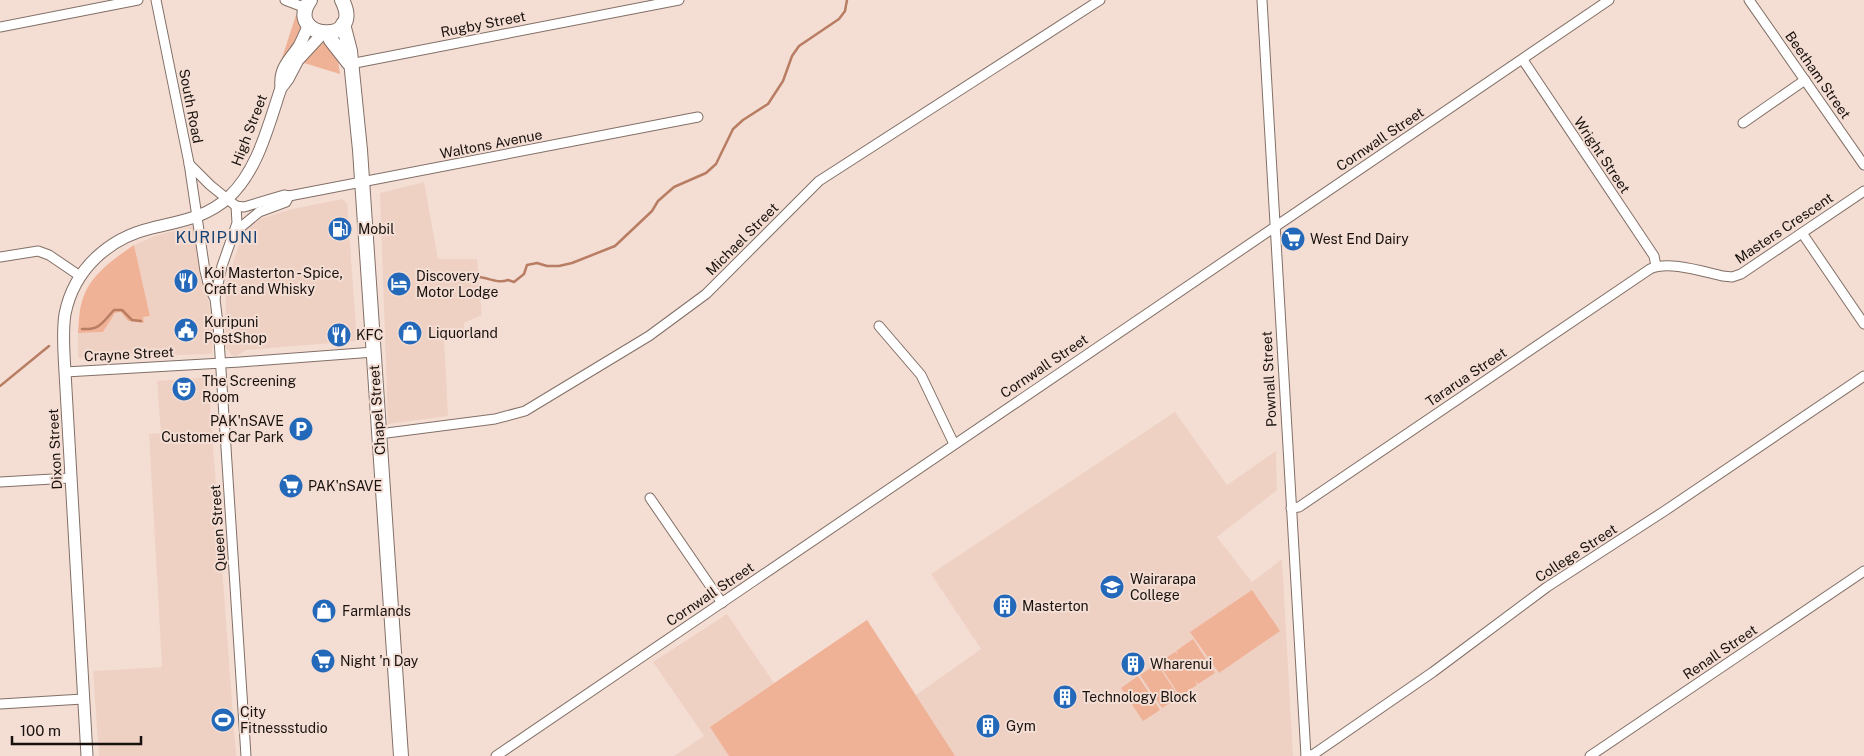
<svg xmlns="http://www.w3.org/2000/svg" width="1864" height="756" font-family="'Public Sans',sans-serif">
	<rect width="100%" height="100%" fill="#f4ded4"/>
	<g fill="#efd1c4">
		<path d="M424,182L438,259H477L482,315L464,323V337L444,338L448,416L388,424L380,193Z"/>
		<path d="M342,199L347,203L357,341L246,350L236,356L232,355L225,347L226,283L243,233L260,219L292,209Z"/>
		<path d="M193,226L214,328L212,354L78,358V333L103,332L115,313L121,312L143,317L150,315L134,245L155,236Z"/>
		<path d="M208,377L236,756H99L93,671L162,667L149,434L161,433L157,381Z"/>
		<path d="M1175,412L1227,485L1276,451L1277,490L1217,537L1252,582L1282,559L1293,756H674L704,736L653,662L727,614L774,683L867,620L916,695L981,649L931,574Z"/>
	</g>
	<g fill="#f0b296">
		<path d="M296,15C308,32 293,46 283,60L282,58Z"/>
		<path d="M323,43H327L338,60L340,74L304,63C304,53 316,48 323,43Z"/>
		<path d="M134,245L150,316L143,317L144,323L128,321L121,312L115,313L103,332L78,333C79,322 79,308 83,298C91,274 115,258 134,245Z"/>
		<path d="M1252,590L1280,631L1219,673L1190,632Z"/>
		<path d="M867,620L955,756H729L710,727Z"/>
		<path d="M1193,639L1215,673L1198,684L1195,680L1197,685L1180,696L1158,663L1175,652L1178,654L1176,651Z"/>
		<path d="M1157,664L1179,697L1162,708L1140,675Z"/>
		<path d="M1138,676L1160,710L1143,721L1121,688Z"/>
	</g>
	<g fill="none" stroke-linecap="round" stroke-linejoin="round">
		<g stroke="#b87d63" stroke-width="2.5">
			<path d="M479,277C489,278 498,284 508,280L514,282L524,274L527,265L537,263L547,266H559L572,263L615,246L652,211L658,201L674,187L706,173L716,164L733,129L743,120L768,104L783,81L792,56L799,46L839,19L845,11L847,0"/>
			<path d="M82,329C100,330 102,323 114,310H122L132,320L141,321"/>
			<path d="M0,386L49,346"/>
		</g>
		<defs>
			<g id="minor">
				<path d="M156,0L189,163L205,271L209,287L215,299L218,324L246,756"/>
				<path d="M285,0L306,8"/>
				<path d="M1262,0L1306,756"/>
				<path d="M1749,0L1864,165"/>
				<path d="M0,27L138,0"/>
				<path d="M1523,60L1654,256L1656,266"/>
				<path d="M350,64L679,0"/>
				<path d="M1743,123L1805,80"/>
				<path d="M189,164L210,185L236,206L237,223L222,266L215,298"/>
				<path d="M236,206L244,207L284,195L289,196L698,117"/>
				<path d="M235,232L259,212L286,202L289,196"/>
				<path d="M1802,233L1864,324"/>
				<path d="M0,257L38,251L49,255L80,276"/>
				<path d="M879,326L921,375L954,444"/>
				<path d="M65,372L240,362L374,352"/>
				<path d="M379,434L495,419L525,411L649,336L706,294L819,181L1100,0"/>
				<path d="M0,482L70,478"/>
				<path d="M650,498L722,603"/>
				<path d="M1291,508L1299,507L1650,269C1668,260 1704,272 1723,276L1732,277L1741,274L1864,191"/>
				<path d="M0,704L83,699"/>
				<path d="M496,756L1609,0"/>
				<path d="M1306,756L1314,754L1433,672L1547,587L1663,512L1864,376"/>
				<path d="M1590,756L1864,571"/>
			</g>
			<g id="major">
				<path d="M281,88C279,68 288,62 299,46C303,39 305,32 309,25"/>
				<path d="M87,756L65,372C64,353 62,333 65,314C74,269 109,238 152,228C180,221 206,218 229,197C258,170 268,126 281,88L288,79L298,60L323,33"/>
			</g>
			<g id="highway">
				<path d="M310,0C283,39 366,47 342,0"/>
				<path d="M343,24L350,51L360,150L401,756"/>
				<path d="M328,33L331,40L349,63"/>
			</g>
		</defs>
		<use href="#minor" stroke="#826f66" stroke-width="11"/>
		<use href="#major" stroke="#826f66" stroke-width="13"/>
		<use href="#highway" stroke="#826f66" stroke-width="16"/>
		<use href="#minor" stroke="#fff" stroke-width="9"/>
		<use href="#major" stroke="#fff" stroke-width="11"/>
		<use href="#highway" stroke="#fff" stroke-width="14"/>
	</g>
	<defs>
		<symbol id="fuel-disc" viewBox="-11 -11 22 22"><circle r="9.5" fill="#2368b9" stroke="#f4ded4"/><path d="M-5.5-6h7V0h2V4h1.3V-2.5L3-4.5l.8-.8L6-3V5H2.5V1h-1V6h-7ZM-4.2-4.7v3.2H.2V-4.7Z" fill="#fff"/></symbol>
		<symbol id="supermarket-disc" viewBox="-11 -11 22 22"><circle r="9.5" fill="#2368b9" stroke="#f4ded4"/><path d="M-6-5.5h2.5l.6 2H6L4.5 2H-2.5L-4.4-4H-6ZM-1.5 3.2a1.3 1.3 0 1 0 .1 0ZM3 3.2a1.3 1.3 0 1 0 .1 0Z" fill="#fff"/></symbol>
		<symbol id="restaurant-disc" viewBox="-11 -11 22 22"><circle r="9.5" fill="#2368b9" stroke="#f4ded4"/><path d="M-5-6h1v4h1v-4h1v4h1v-4h1v5L-1.5 .5V6h-2V.5L-5-1ZM5-6V6H3V1.5H1.5Q1.5-4 5-6Z" fill="#fff"/></symbol>
		<symbol id="hotel-disc" viewBox="-11 -11 22 22"><circle r="9.5" fill="#2368b9" stroke="#f4ded4"/><path d="M-6-4.5h1.5V1H6V5H4.5V3h-9V5H-6ZM-4 0a1.8 1.8 0 1 1 3.6 0ZM.5 0V-2.5h3Q6-2.5 6 0Z" fill="#fff"/></symbol>
		<symbol id="civic-disc" viewBox="-11 -11 22 22"><circle r="9.5" fill="#2368b9" stroke="#f4ded4"/><path d="M-.6-6.5H3V-4.5H.6V-3L4-1V1h2V6H-6V1h2V-1L-.6-3ZM-1.2 2.5V6h2.4V2.5Z" fill="#fff"/></symbol>
		<symbol id="shop-disc" viewBox="-11 -11 22 22"><circle r="9.5" fill="#2368b9" stroke="#f4ded4"/><path d="M-5-2.5h2.3a2.7 3.5 0 0 1 5.4 0H5L5.5 6h-11ZM-1.5-2.5h3a1.5 2.3 0 0 0-3 0Z" fill="#fff"/></symbol>
		<symbol id="theatre-disc" viewBox="-11 -11 22 22"><circle r="9.5" fill="#2368b9" stroke="#f4ded4"/><path d="M-5-5.5Q0-4 5-5.5V0Q5 5 0 6Q-5 5-5 0ZM-3.3-2.5H-1v1.5H-3.3ZM1-2.5H3.3v1.5H1ZM-2.8 1Q0 5.5 2.8 1Z" fill="#fff"/></symbol>
		<symbol id="parking-disc" viewBox="-11 -11 22 22"><circle r="9.5" fill="#2368b9" stroke="#f4ded4"/><path d="M-3.5-5.5H1a3.5 3.5 0 0 1 0 7H-1V5.5H-3.5ZM-1-3.4V-.6H.8a1.4 1.4 0 0 0 0-2.8Z" fill="#fff"/></symbol>
		<symbol id="school-disc" viewBox="-11 -11 22 22"><circle r="9.5" fill="#2368b9" stroke="#f4ded4"/><path d="M0-5L7-2L0 1L-7-2ZM-4 1L0 2.5L4 1V4Q0 6-4 4Z" fill="#fff"/></symbol>
		<symbol id="building-disc" viewBox="-11 -11 22 22"><circle r="9.5" fill="#2368b9" stroke="#f4ded4"/><path d="M-4-6H4V6H1V3H-1V6H-4ZM-2.5-4.3h1.7v1.8h-1.7ZM.8-4.3h1.7v1.8H.8ZM-2.5-1h1.7V.8h-1.7ZM.8-1h1.7V.8H.8Z" fill="#fff"/></symbol>
		<symbol id="stadium-disc" viewBox="-11 -11 22 22"><circle r="9.5" fill="#2368b9" stroke="#f4ded4"/><path d="M0-5a6.5 5 0 1 0 0 10a6.5 5 0 1 0 0-10ZM-3.5-1.8h7v3.6h-7Z" fill="#fff"/></symbol>
	</defs>
	<g fill-rule="evenodd">
		<use href="#fuel-disc" x="326" y="215" width="28" height="28"/>
		<use href="#supermarket-disc" x="1279" y="225" width="28" height="28"/>
		<use href="#restaurant-disc" x="172" y="267" width="28" height="28"/>
		<use href="#hotel-disc" x="385" y="270" width="28" height="28"/>
		<use href="#civic-disc" x="172" y="316" width="28" height="28"/>
		<use href="#shop-disc" x="396" y="319" width="28" height="28"/>
		<use href="#restaurant-disc" x="325" y="321" width="28" height="28"/>
		<use href="#theatre-disc" x="170" y="375" width="28" height="28"/>
		<use href="#parking-disc" x="287" y="415" width="28" height="28"/>
		<use href="#supermarket-disc" x="277" y="472" width="28" height="28"/>
		<use href="#school-disc" x="1098" y="573" width="28" height="28"/>
		<use href="#building-disc" x="991" y="592" width="28" height="28"/>
		<use href="#shop-disc" x="310" y="597" width="28" height="28"/>
		<use href="#supermarket-disc" x="309" y="647" width="28" height="28"/>
		<use href="#building-disc" x="1119" y="650" width="28" height="28"/>
		<use href="#building-disc" x="1051" y="683" width="28" height="28"/>
		<use href="#stadium-disc" x="209" y="706" width="28" height="28"/>
		<use href="#building-disc" x="974" y="712" width="28" height="28"/>
	</g>
	<g text-anchor="middle" dominant-baseline="central" stroke-width="4" stroke-linejoin="round" paint-order="stroke">
		<g font-size="14" fill="#18110e" stroke="#f4ded4">
			<text transform="translate(483 24) rotate(-11)">Rugby Street</text>
			<text transform="translate(1818 75) rotate(55)">Beetham Street</text>
			<text transform="translate(191 106) rotate(79)">South Road</text>
			<text transform="translate(249 130) rotate(-69)">High Street</text>
			<text transform="translate(1380 139) rotate(-34)">Cornwall Street</text>
			<text transform="translate(491 144) rotate(-11)">Waltons Avenue</text>
			<text transform="translate(1602 155) rotate(56)">Wright Street</text>
			<text transform="translate(1784 228) rotate(-34)">Masters Crescent</text>
			<text transform="translate(742 239) rotate(-45)">Michael Street</text>
			<text transform="translate(129 354) rotate(-3)">Crayne Street</text>
			<text transform="translate(1044 366) rotate(-34)">Cornwall Street</text>
			<text transform="translate(1466 377) rotate(-34)">Tararua Street</text>
			<text transform="translate(1269 379) rotate(-93)">Pownall Street</text>
			<text transform="translate(377 410) rotate(-94)">Chapel Street</text>
			<text transform="translate(55 449) rotate(-93)">Dixon Street</text>
			<text transform="translate(218 528) rotate(-94)">Queen Street</text>
			<text transform="translate(1576 553) rotate(-33)">College Street</text>
			<text transform="translate(710 594) rotate(-34)">Cornwall Street</text>
			<text transform="translate(1720 652) rotate(-34)">Renall Street</text>
		</g>
		<g font-size="14" fill="#18110e" stroke="#f4ded4" text-anchor="start">
			<text x="358" y="229">Mobil</text>
			<text x="1310" y="239">West End Dairy</text>
			<text x="204" y="273">Koi Masterton - Spice,<tspan x="204" dy="16">Craft and Whisky</tspan></text>
			<text x="416" y="276">Discovery<tspan x="416" dy="16">Motor Lodge</tspan></text>
			<text x="204" y="322">Kuripuni<tspan x="204" dy="16">PostShop</tspan></text>
			<text x="428" y="333">Liquorland</text>
			<text x="356" y="335">KFC</text>
			<text x="202" y="381">The Screening<tspan x="202" dy="16">Room</tspan></text>
			<text x="284" y="421" text-anchor="end">PAK'nSAVE<tspan x="284" dy="16">Customer Car Park</tspan></text>
			<text x="308" y="486">PAK'nSAVE</text>
			<text x="1130" y="579">Wairarapa<tspan x="1130" dy="16">College</tspan></text>
			<text x="1022" y="606">Masterton</text>
			<text x="342" y="611">Farmlands</text>
			<text x="340" y="661">Night 'n Day</text>
			<text x="1150" y="664">Wharenui</text>
			<text x="1082" y="697">Technology Block</text>
			<text x="240" y="712">City<tspan x="240" dy="16">Fitnessstudio</tspan></text>
			<text x="1006" y="726">Gym</text>
		</g>
		<g font-size="16" letter-spacing="1" fill="#164275" stroke="#f4ded4">
			<text x="217" y="237">KURIPUNI</text>
		</g>
	</g>
	<path d="M12 736v8h129v-8" fill="none" stroke="#18110e" stroke-width="2.5"/>
	<text x="20" y="736" font-size="15" fill="#18110e" stroke="#f4ded4" stroke-width="4" paint-order="stroke">100 m</text>
</svg>
